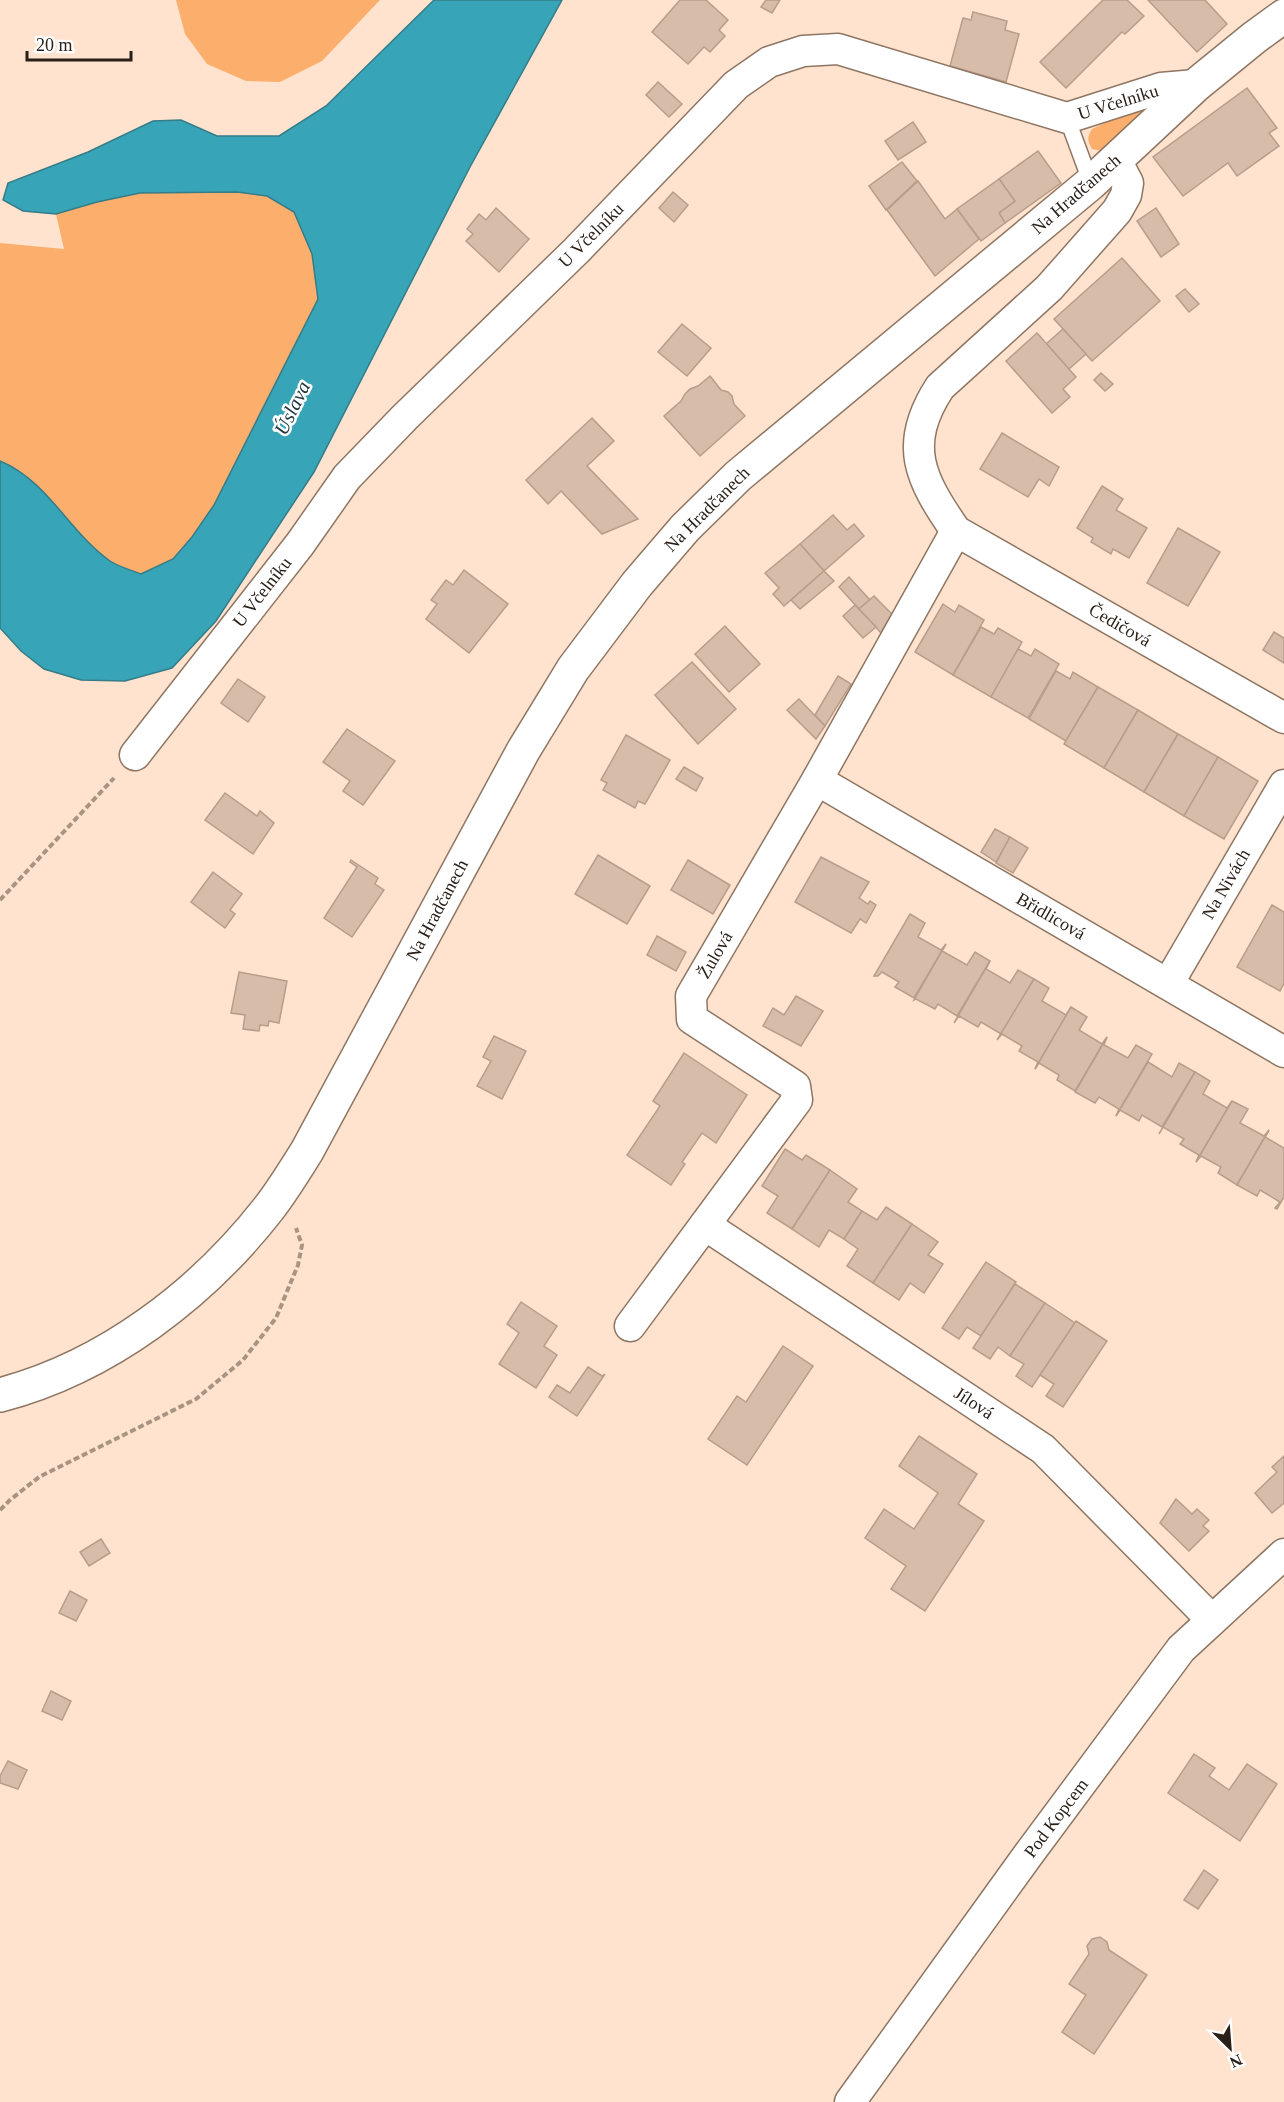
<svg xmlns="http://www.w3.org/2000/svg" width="1284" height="2102" font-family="Georgia,serif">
	<rect width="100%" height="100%" fill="#ffe3ce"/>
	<g fill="#fcaf6d">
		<path d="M176,0H380L322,61L280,82L246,81L207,64L185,34Z"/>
		<path d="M1150,102H1154L1102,151L1092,149C1087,140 1087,137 1092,129Z"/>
		<path d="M191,191L237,192L267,196L294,212L312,254L318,299L214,505L192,537L173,559L141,574C131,570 119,567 110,561C69,532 48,482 0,461V243L64,249L56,214L97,202L140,193Z"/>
	</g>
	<path fill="#38a4b8" stroke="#347c88" stroke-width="1.5" d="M434,0H562L470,167L314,472L216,621L172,668L125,681L81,680L44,669L21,651L0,628V461C48,481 69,532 110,561C119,567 131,570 141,574L173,559L192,537L214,505L318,299L312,254L294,212L267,196L237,192L140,193L97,202L56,214L23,211L3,200L8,183L88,152L153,121L181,120L217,136H279L326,106Z"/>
	<g fill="#d7bda9" stroke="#b79e8a" stroke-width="1.5">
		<path d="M680,0H706L728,20L719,30L725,36L710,52L704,47L688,64L652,32Z"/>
		<path d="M766,0H780L772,13L761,7Z"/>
		<path d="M1103,0H1127L1144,16L1125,34L1122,32L1066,88L1040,62Z"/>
		<path d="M1148,0H1205L1227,24L1197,52Z"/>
		<path d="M973,12L1007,21L1005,30L1019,34L1006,82L950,66L963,18L971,20Z"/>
		<path d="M658,82L682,104L669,117L646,95Z"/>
		<path d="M1247,88L1277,128L1269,133L1279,146L1237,176L1228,163L1183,196L1153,157Z"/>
		<path d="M913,122L926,142L898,160L885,141Z"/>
		<path d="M1038,151L1061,183L1005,223L999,213L1015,201L999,179Z"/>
		<path d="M902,162L917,181L886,210L869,186Z"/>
		<path d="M999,179L1015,201L999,213L1005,223L981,241L957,209Z"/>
		<path d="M918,181L945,219L957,209L979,239L935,276L887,210Z"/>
		<path d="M673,192L688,205L674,222L659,208Z"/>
		<path d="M496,208L529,239L499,272L466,241L473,234L467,229L479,214L486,220Z"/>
		<path d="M1156,208L1179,244L1161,257L1137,221Z"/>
		<path d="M1122,258L1160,301L1092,361L1054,319Z"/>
		<path d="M1185,289L1199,304L1189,312L1176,296Z"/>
		<path d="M682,324L711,348L687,376L658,352Z"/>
		<path d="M1063,329L1086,354L1069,369L1046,344Z"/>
		<path d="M1037,333L1076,377L1063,389L1070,397L1052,413L1006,361Z"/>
		<path d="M1101,373L1113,384L1105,391L1094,380Z"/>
		<path d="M710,376L721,390L728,392L732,396L734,404L745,416L700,456L664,416L681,401L685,394L690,389L698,386Z"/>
		<path d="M592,418L614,441L587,466L638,519L602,534L561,491L548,504L526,480Z"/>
		<path d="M1002,433L1059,467L1049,486L1039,479L1028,497L980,469Z"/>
		<path d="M1102,486L1123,499L1116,510L1147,528L1129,558L1113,549L1111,554L1091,542L1093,538L1077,528Z"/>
		<path d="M833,515L847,530L854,524L864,536L824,571L800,544Z"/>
		<path d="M1178,528L1220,552L1188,606L1147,583Z"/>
		<path d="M800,544L824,571L784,606L773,594L779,588L765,573Z"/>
		<path d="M464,570L508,604L469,653L426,619L437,604L431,600L446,580L453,585Z"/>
		<path d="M824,571L834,581L800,609L791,600Z"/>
		<path d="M849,577L870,600L859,609L839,587Z"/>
		<path d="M874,596L892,614L881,633L859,609Z"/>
		<path d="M943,604L955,612L959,605L984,620L953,675L915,652Z"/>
		<path d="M855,605L876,627L863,638L843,616Z"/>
		<path d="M725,626L760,664L729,692L695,654Z"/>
		<path d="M981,627L994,634L998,628L1022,642L991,697L953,675Z"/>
		<path d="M1274,632L1284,638V663L1263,650Z"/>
		<path d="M1018,649L1031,656L1035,649L1059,664L1028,718L991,697Z"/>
		<path d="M692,662L736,709L698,744L655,695Z"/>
		<path d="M1056,671L1070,679L1073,672L1098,687L1066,741L1029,719Z"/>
		<path d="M838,676L851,684L825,726L815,715Z"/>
		<path d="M238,679L265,697L248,722L221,703Z"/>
		<path d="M1098,687L1138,710L1104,768L1064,744Z"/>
		<path d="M799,699L825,726L816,739L787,710Z"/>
		<path d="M1138,710L1178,734L1144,792L1104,768Z"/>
		<path d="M347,729L395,761L363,805L343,791L350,781L323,762Z"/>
		<path d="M1178,734L1218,757L1184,816L1144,792Z"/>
		<path d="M626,735L670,760L645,804L638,801L635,808L603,790L607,783L601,780Z"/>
		<path d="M1218,757L1258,781L1224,839L1184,816Z"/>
		<path d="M684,767L703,778L696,791L676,779Z"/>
		<path d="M225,793L257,816L260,811L274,823L253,854L205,820Z"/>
		<path d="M995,829L1010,837L996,862L981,852Z"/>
		<path d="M1010,837L1028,848L1013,873L996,863Z"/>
		<path d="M598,855L650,886L627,924L575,894Z"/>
		<path d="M821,857L869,882L859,898L868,904L870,901L876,905L866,923L860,919L851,933L795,902Z"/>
		<path d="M351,860L378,878L375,884L384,890L352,937L324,918L357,867L350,862Z"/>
		<path d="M688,860L730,885L713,914L671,890Z"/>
		<path d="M213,872L242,894L230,910L235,914L225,928L191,902Z"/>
		<path d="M1272,905L1284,912V983L1280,991L1237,967Z"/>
		<path d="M910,914L925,923L918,937L941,950L946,944L914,998L895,987L899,982L882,972L878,976H874Z"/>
		<path d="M657,936L686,952L676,971L647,955Z"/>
		<path d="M946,944L942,951L967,965L975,952L990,961L957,1016L938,1004L935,1009L916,999L914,1000Z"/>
		<path d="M990,961L986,969L1010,983L1018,970L1034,979L1001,1034L981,1022L978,1027L959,1016L954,1023Z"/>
		<path d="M239,972L287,981L279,1023L269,1021L268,1026L260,1025L259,1031L243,1029L245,1015L231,1013Z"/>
		<path d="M1034,979L1049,988L1042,1001L1066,1015L1071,1007L1035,1069L1038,1062L1019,1051L1022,1046L1002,1034L997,1040Z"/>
		<path d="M796,996L823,1011L801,1046L763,1026L773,1008L784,1015Z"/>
		<path d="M1071,1007L1087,1017L1079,1030L1102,1044L1107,1037L1075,1091L1057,1080L1059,1075L1039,1063L1035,1069Z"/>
		<path d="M494,1036L526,1051L502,1099L477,1086L491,1061L483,1057Z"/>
		<path d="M1107,1037L1104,1045L1128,1058L1136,1045L1152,1054L1116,1116L1119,1109L1099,1097L1095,1103L1075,1092Z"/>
		<path d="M684,1053L747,1095L716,1143L702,1133L682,1162L685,1164L671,1185L627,1155L660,1106L653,1101Z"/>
		<path d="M1148,1062L1172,1077L1179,1063L1195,1072L1162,1127L1142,1115L1139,1121L1120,1110L1116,1116Z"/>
		<path d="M1195,1072L1210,1081L1203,1094L1227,1108L1232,1101L1196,1162L1199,1155L1180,1144L1184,1139L1163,1127L1159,1134Z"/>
		<path d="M1232,1101L1248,1109L1240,1123L1264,1136L1269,1130L1237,1185L1218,1173L1221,1167L1201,1156L1196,1162Z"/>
		<path d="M1269,1130L1265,1137L1284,1148V1197L1277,1209L1275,1208L1280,1202L1260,1190L1257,1196L1237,1185Z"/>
		<path d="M785,1149L802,1160L806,1155L830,1170L792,1229L767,1213L778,1196L762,1186Z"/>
		<path d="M830,1170L857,1189L848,1202L862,1211L844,1239L829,1230L819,1247L792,1229Z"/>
		<path d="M886,1207L912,1224L873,1283L847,1266L858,1249L844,1239L862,1211L877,1220Z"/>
		<path d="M912,1224L938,1242L928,1255L943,1264L924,1293L910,1283L899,1300L873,1283Z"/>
		<path d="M986,1262L1016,1282L981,1336L967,1327L959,1339L942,1328Z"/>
		<path d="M1015,1284L1045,1303L1010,1356L998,1347L990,1359L973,1348Z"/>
		<path d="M521,1302L557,1326L544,1346L557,1355L536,1388L499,1364L519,1333L507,1324Z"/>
		<path d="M1045,1303L1075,1323L1032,1387L1016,1376L1024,1364L1010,1356Z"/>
		<path d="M1076,1321L1107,1341L1063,1407L1046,1396L1054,1384L1040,1375Z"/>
		<path d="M783,1346L813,1366L747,1465L708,1439L737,1396L746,1402Z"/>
		<path d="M588,1367L602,1376L605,1374L577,1416L549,1397L557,1385L570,1393Z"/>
		<path d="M919,1436L977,1474L958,1504L984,1521L925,1611L891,1589L906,1566L865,1538L884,1509L914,1529L938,1493L899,1466Z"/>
		<path d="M1284,1456V1503L1272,1513L1255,1493L1277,1472L1272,1467Z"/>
		<path d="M1176,1499L1192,1514L1197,1509L1209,1520L1203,1526L1209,1531L1189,1551L1160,1523Z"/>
		<path d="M101,1539L110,1553L89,1566L80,1552Z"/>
		<path d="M70,1591L87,1600L76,1621L59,1613Z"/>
		<path d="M51,1691L71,1701L62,1720L42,1711Z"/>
		<path d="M1194,1754L1215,1768L1209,1776L1229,1790L1247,1764L1277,1784L1240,1841L1168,1793Z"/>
		<path d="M8,1761L27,1770L18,1789L0,1783V1776Z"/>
		<path d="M1204,1870L1218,1880L1198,1909L1184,1900Z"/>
		<path d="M1100,1937L1107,1942L1109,1950L1147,1975L1094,2054L1062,2032L1086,1995L1069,1984L1089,1954L1087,1946L1092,1939Z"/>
	</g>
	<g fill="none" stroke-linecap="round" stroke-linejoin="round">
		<defs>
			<path id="service" d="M1067,118L1091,183"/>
			<g id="minor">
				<path d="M1116,160L1128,183L1126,195L1117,211L1049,288L940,387C902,445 920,479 956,531L1284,718"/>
				<path d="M135,755L300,544L347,477L405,417L576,251L736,85L769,62L803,51L838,49L1067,118L1161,88L1196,85"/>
				<path d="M817,780L1284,1052"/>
				<path d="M1168,984L1284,785"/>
				<path d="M705,1225L1043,1449L1212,1620"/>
				<path d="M630,1326L797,1100L795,1086L692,1019L691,996L817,780L956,531"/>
				<path d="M850,2102L1028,1855L1181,1649L1284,1554"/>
			</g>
			<path id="tertiary" d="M0,1395C107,1367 202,1294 269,1208C283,1190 295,1170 307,1151L523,751L573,669L637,584L685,528L738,476L1091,183L1196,85L1255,37L1284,16"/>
		</defs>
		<use href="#service" stroke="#8e7663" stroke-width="18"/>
		<use href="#minor" stroke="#8e7663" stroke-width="33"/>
		<use href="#tertiary" stroke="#8e7663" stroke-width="36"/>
		<g stroke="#a99484" stroke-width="4" stroke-dasharray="6 3" stroke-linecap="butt">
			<path d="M0,900L114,778"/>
			<path d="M0,1510L10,1500L39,1477L196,1399L243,1360L276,1318L298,1265L302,1245L296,1228"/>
		</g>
		<use href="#service" stroke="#fff" stroke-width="15"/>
		<use href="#minor" stroke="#fff" stroke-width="30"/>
		<use href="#tertiary" stroke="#fff" stroke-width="33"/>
	</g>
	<g text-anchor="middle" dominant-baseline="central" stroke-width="5" stroke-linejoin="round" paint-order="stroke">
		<g font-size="18" fill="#2a2018" stroke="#fff">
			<text transform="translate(1118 102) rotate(-17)">U Včelníku</text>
			<text transform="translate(1076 194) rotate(-41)">Na Hradčanech</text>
			<text transform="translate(591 235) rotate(-45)">U Včelníku</text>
			<text transform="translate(707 509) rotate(-45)">Na Hradčanech</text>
			<text transform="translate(262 592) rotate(-52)">U Včelníku</text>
			<text transform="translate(1120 625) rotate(30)">Čedičová</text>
			<text transform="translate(1226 884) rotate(-60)">Na Nivách</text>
			<text transform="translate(437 910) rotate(-62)">Na Hradčanech</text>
			<text transform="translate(1051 916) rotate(30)">Břidlicová</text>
			<text transform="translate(715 955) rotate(-60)">Žulová</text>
			<text transform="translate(974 1403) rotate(33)">Jílová</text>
			<text transform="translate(1056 1818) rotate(-53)">Pod Kopcem</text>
		</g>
		<g font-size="20" font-style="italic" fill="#20383d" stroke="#fff">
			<text transform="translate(292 408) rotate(-64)">Úslava</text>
		</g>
	</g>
	<g transform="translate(1230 2048) rotate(155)" stroke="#ffffff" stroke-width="4.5" paint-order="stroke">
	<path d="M0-4.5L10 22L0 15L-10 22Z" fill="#2a2018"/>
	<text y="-9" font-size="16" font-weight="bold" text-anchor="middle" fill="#2a2018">N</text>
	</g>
	<path d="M27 51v9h104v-9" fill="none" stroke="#2a2018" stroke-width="3"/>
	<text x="36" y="51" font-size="18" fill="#2a2018" stroke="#ffffff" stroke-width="4.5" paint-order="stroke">20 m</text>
</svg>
